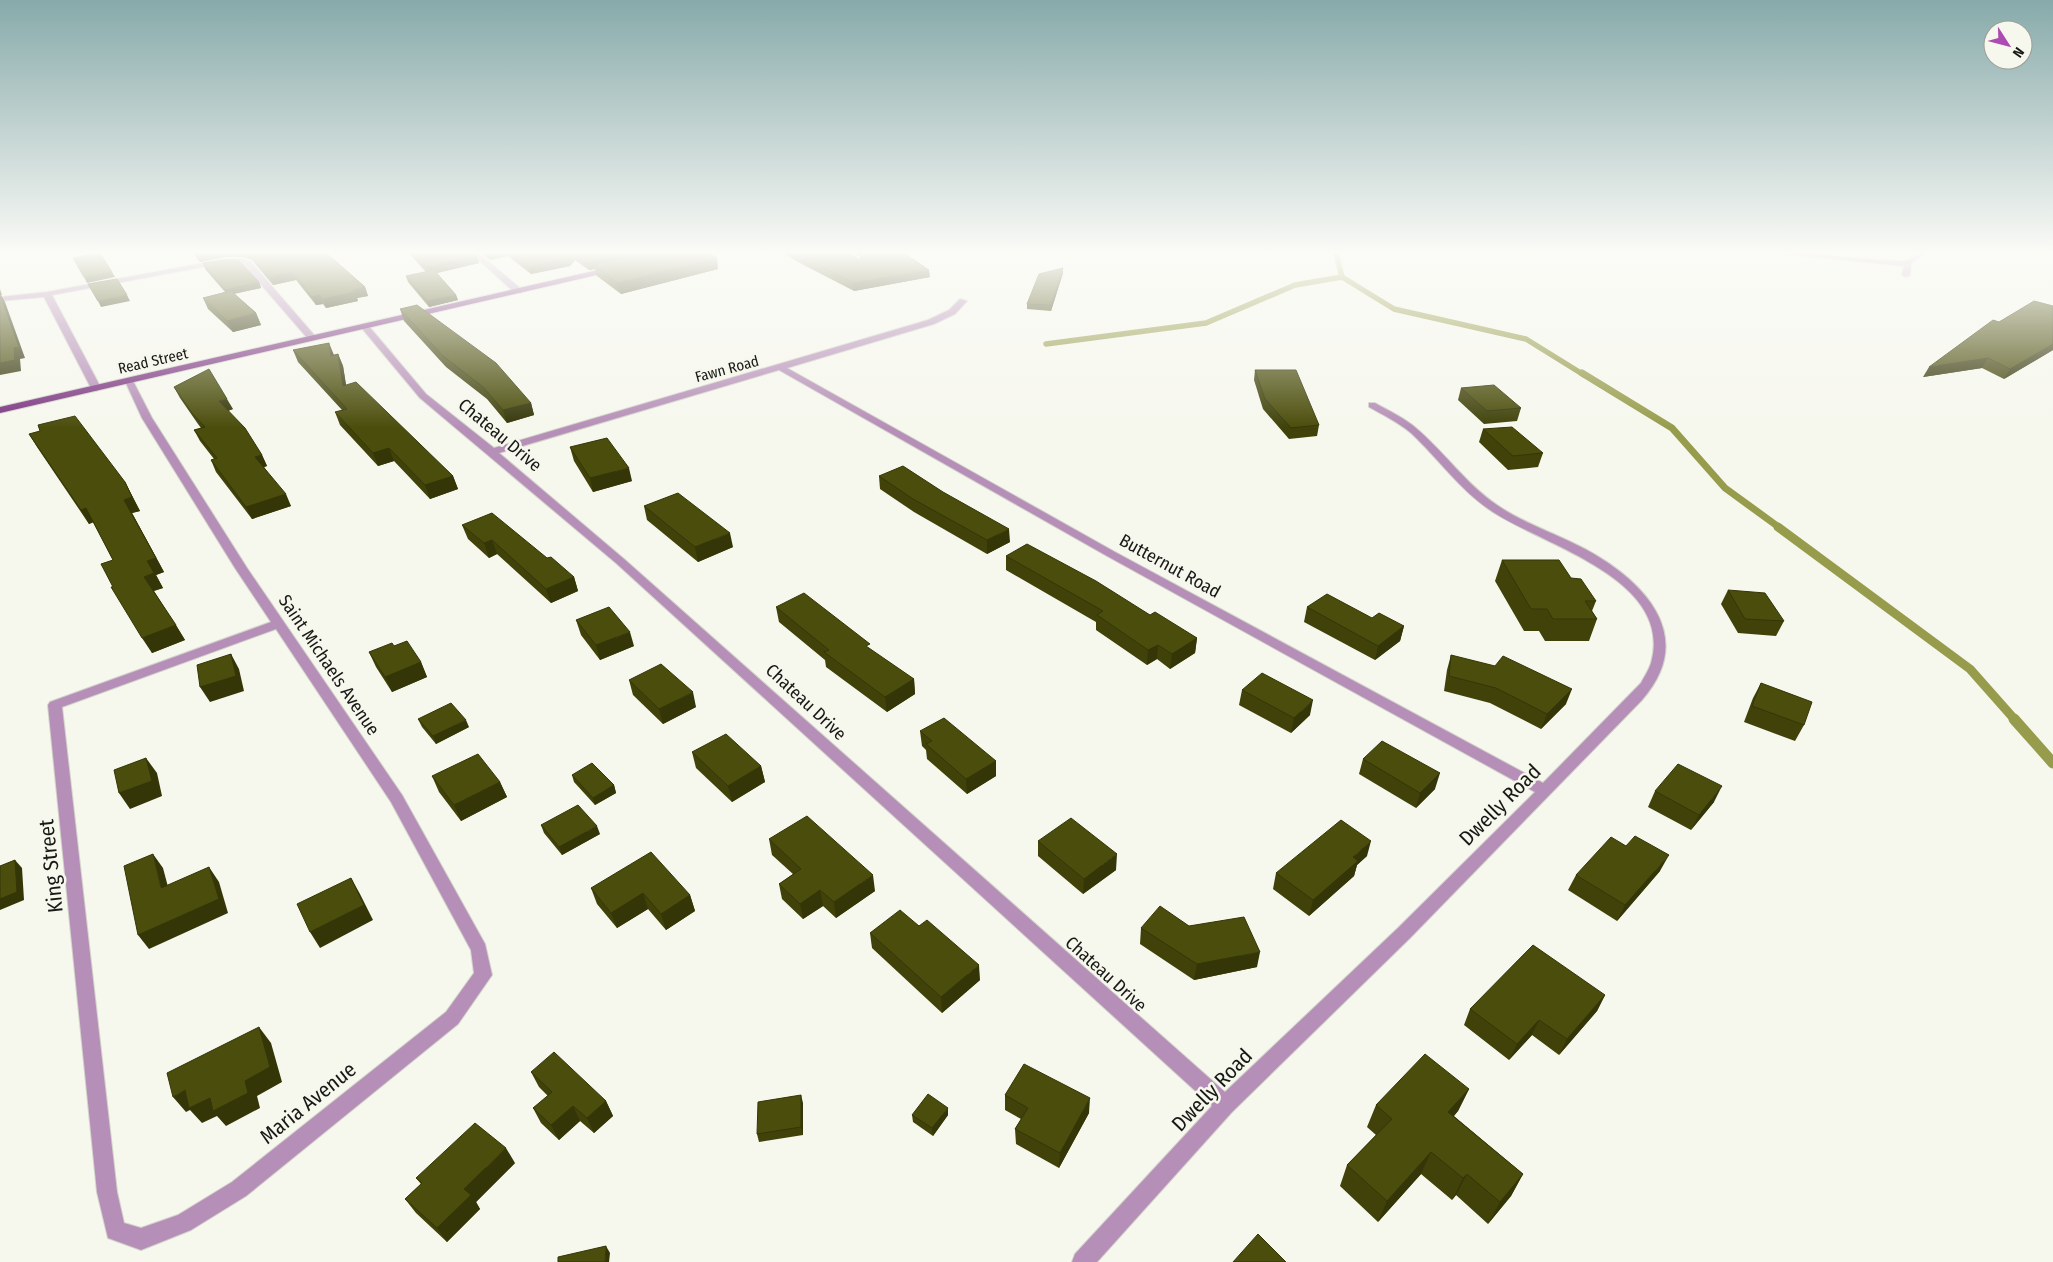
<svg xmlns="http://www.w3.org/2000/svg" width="2053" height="1262" font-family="'Fira Sans Condensed',sans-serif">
	<rect width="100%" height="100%" fill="#f6f7ed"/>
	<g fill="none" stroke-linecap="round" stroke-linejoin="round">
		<g stroke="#979c4c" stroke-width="5.5">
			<path d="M1339,251L1336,253L1342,277L1394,309L1526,339L1584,375"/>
			<path d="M1046,344L1206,323L1295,285L1342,277"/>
		</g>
		<path stroke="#979c4c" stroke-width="7" d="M1582,373L1672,428L1725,488L1780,528"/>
		<path stroke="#979c4c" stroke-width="9" d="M1778,527L1970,669L2016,721"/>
		<path stroke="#979c4c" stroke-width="11" d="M2014,719L2053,763"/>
		<defs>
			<g id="minor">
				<path d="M469,251H476L521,289V293H515Z"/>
				<path d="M1769,251C1813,251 1857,260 1901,261C1910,262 1917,251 1929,251L1911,263L1910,275L1906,277L1902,275L1904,266L1772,253Z"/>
				<path d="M225,259H242L251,262L315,336V340H309L245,266L241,263H225L52,295L101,388L96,391L91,388L44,297L0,301V297L47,292Z"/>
				<path d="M960,299L967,301L955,314L934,324L787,368L1115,552L1543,783L1641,683C1644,677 1649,670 1651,663C1675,578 1540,545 1490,510C1459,489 1438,458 1411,433C1398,422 1383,415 1369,407V403H1375C1389,411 1405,418 1417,429C1445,453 1466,484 1497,505C1524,524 1556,533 1585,549C1644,581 1698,636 1642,700L1410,938L1232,1112L1097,1262H1072L1075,1254L1212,1106L616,563L420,398L360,326L367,324L426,394L494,448L928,320L949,310ZM779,370L1107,556L1535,792L1398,928L1225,1092L624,559L499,453Z"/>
				<path d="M129,378L133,381L152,418L247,568L402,795L485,944L492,975L458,1024L246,1196L191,1230L141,1250L108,1238L97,1192L48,705L50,702L271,622L235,568L142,418L125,381ZM276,629L391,802L471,950L474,973L446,1012L232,1182L178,1215L141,1228L124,1223L117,1192L62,707Z"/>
			</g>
			<path id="major" d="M611,267H614V271L0,413V407Z"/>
		</defs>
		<use href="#minor" stroke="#d2d3ca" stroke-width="2"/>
		<use href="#major" stroke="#d2d3ca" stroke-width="2"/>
		<use href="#minor" fill="#b68fb8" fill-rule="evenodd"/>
		<use href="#major" fill="#7c3681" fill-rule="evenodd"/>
	</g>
	<g fill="#40420a">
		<path d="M191,251H324L365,287L368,296L357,298L358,301L326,308L323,304L316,305L296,280L273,285L252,260L242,257H225L200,262Z"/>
		<path d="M407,251H472L477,255L479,263L436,273L456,295L458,300L429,307L408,282L406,276L426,272Z"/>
		<path d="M479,251H705L718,269L621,294L597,276L595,269L589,270L575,260L570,266L531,274L508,256L490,260Z"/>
		<path d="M780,251H847L858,259L862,258L850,251H901L930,277L854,291L798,262Z"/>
		<path d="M203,263L259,282L261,288L234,294L256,313L261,325L233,332L208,309L203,298L225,292L205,269Z"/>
		<path d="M1063,273L1051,311L1027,309V304Z"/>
		<path d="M2053,306V350L2004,379L1982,368L1923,377L1999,322Z"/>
		<path d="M400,309L531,403L534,415L507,423L487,399L446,367L404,321Z"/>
		<path d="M293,350L334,355L338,354L343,366L346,385L453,476L458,489L430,499L394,461L378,466L340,425L335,412L342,410L298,362Z"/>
		<path d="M1255,370L1319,425L1317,436L1289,439L1263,409L1254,380Z"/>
		<path d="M174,387L233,409L228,411L262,455L267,466L264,467L291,506L252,519L216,472L211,460L214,459L200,441L194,430L201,428L198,424L180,398Z"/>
		<path d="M1461,388L1521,408L1517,421L1484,424L1458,400Z"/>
		<path d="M1483,429L1543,453L1538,467L1508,470L1479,442Z"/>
		<path d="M29,434L125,482L140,511L132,513L164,572L156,575L163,588L154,591L185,640L152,653L113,560L93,522L89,524L37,447Z"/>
		<path d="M570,447L632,481L593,492L574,461Z"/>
		<path d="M879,476L1010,542L987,554L914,512L880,489Z"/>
		<path d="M644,506L733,547L698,562L647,520Z"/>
		<path d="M462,525L547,558L574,577L578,591L551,603L497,554L489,558L468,539Z"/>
		<path d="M1006,556L1150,615L1197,638L1195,653L1170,669L1157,659L1147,665L1096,630V622L1006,570Z"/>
		<path d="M1502,560L1571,578L1596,601L1592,611L1597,619L1589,641H1545L1539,631H1524L1495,581Z"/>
		<path d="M1728,590L1784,621L1776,636L1738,633L1721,604Z"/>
		<path d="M776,607L914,679L915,694L887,712L826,667L825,660L779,622Z"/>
		<path d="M1307,607L1404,626L1400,641L1375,660L1304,622Z"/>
		<path d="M576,620L634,646L600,660L581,635Z"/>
		<path d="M394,646L421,662L427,677L392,692L376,667L369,652Z"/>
		<path d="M1451,655L1566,704L1541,729L1490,703L1444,691L1447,670Z"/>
		<path d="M629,680L696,707L663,724L633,695Z"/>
		<path d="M1761,683L1804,725L1795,741L1744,722L1753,698Z"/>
		<path d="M1242,690L1310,715L1291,733L1239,705Z"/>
		<path d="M418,719L469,727L436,744L422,727Z"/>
		<path d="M920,731L996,761V776L967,794L927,759L926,750L922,746Z"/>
		<path d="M692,752L761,766L765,782L732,802L696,768Z"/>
		<path d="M1363,759L1435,789L1416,808L1359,774Z"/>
		<path d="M572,775L614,785L616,793L595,805L574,782Z"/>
		<path d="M432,776L500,782L507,797L461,821L439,792Z"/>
		<path d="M1655,791L1714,802L1691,830L1648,807Z"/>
		<path d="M541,825L600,834L562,855L544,833Z"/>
		<path d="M769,839L875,891L836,918L823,906L803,919L782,899L779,884L793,874L772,855Z"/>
		<path d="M1038,841L1116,870L1083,894L1038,856Z"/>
		<path d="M1367,856L1357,865L1354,876L1309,916L1273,889L1276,873Z"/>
		<path d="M1660,871L1617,921L1568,890L1576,875Z"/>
		<path d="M591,888L690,895L695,911L666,930L648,909L617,928L597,904Z"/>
		<path d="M1189,926L1257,967L1194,980L1140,944L1141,928Z"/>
		<path d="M870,933L980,980L942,1013L872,948Z"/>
		<path d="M1605,995L1597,1011L1559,1055L1532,1035L1509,1060L1464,1025L1470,1009Z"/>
		<path d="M531,1072L606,1101L613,1116L594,1133L580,1121L559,1140L541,1123L533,1108L548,1096L539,1087Z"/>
		<path d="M1469,1089L1458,1111L1454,1116L1523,1174L1511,1196L1488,1224L1456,1195L1452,1200L1421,1174L1378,1222L1340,1186L1347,1165L1376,1135L1367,1127L1376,1105Z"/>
		<path d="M1005,1095L1089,1113L1059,1168L1016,1144L1015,1129L1021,1119L1005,1110Z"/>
		<path d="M803,1103V1135L759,1142L757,1134Z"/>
		<path d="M912,1115H948L933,1136L913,1122Z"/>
		<path d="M515,1163L476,1202L480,1209L447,1242L416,1213L405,1199L421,1184L416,1178Z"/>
	</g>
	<g fill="#343608">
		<path d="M211,251H222L225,257L200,262L196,254Z"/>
		<path d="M494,251H506L508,256L490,260L488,253Z"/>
		<path d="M638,251H661L594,265L595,269L589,270L587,263Z"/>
		<path d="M573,252L575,260L570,266L531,274L529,267Z"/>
		<path d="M477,255L479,263L429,275L427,267Z"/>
		<path d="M717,258L718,269L621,294L618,283Z"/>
		<path d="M1063,268V273L1051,311V305Z"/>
		<path d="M929,270L930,277L854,291L853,283Z"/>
		<path d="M112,272L115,277L87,283L84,277Z"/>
		<path d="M293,272L296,280L273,285L270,277Z"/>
		<path d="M259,282L261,288L227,295L225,290Z"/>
		<path d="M365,287L368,296L357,298L358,301L326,308L323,299L353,290Z"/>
		<path d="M0,289L2,295H1L5,302L25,358L20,359L21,371L0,375Z"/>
		<path d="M127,295L130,301L101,307L98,301Z"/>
		<path d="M319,295L323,304L316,305L312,297Z"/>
		<path d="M456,295L458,300L429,307L427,301Z"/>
		<path d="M256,313L261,325L233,332L227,321Z"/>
		<path d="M329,343L334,355L331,356Z"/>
		<path d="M2053,344V350L2004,379L2010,369Z"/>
		<path d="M338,354L343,366L348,398L343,386Z"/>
		<path d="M1988,358L1982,368L1923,377L1929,367Z"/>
		<path d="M227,399L233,409L224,412L219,401Z"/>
		<path d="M531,403L534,415L507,423L503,410Z"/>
		<path d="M389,448L394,461L378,466L373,453Z"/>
		<path d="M262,455L267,466L261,468L255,457Z"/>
		<path d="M629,468L632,481L593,492L590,478Z"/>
		<path d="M453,476L458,489L430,499L425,485Z"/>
		<path d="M125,482L140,511L132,513L164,572L156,575L163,588L153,591L144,577L147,561L124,500Z"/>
		<path d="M286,494L291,506L252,519L246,507Z"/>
		<path d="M86,508L94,522L89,524L81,510Z"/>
		<path d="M1009,529L1010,542L987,554V540Z"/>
		<path d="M730,533L733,547L698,562L695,547Z"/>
		<path d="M492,540L497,554L489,558L484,543Z"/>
		<path d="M574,577L578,591L551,603L546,589Z"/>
		<path d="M176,625L185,640L152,653L142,638Z"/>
		<path d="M1404,626L1400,641L1375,660L1378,646Z"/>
		<path d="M630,632L634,646L600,660L596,645Z"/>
		<path d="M1197,638L1195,653L1170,669L1172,654Z"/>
		<path d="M1158,645L1157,659L1147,665L1148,650Z"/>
		<path d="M231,654L239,669L244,691L210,702L200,687Z"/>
		<path d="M421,662L427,677L392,692L385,677Z"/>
		<path d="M914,679L915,694L887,712L885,697Z"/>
		<path d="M1572,689L1566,704L1541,729L1547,714Z"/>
		<path d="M693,692L696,707L663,724L659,709Z"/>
		<path d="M1313,700L1310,715L1291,733L1294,718Z"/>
		<path d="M466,720L469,727L436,744L433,736Z"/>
		<path d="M146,758L157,773L162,796L130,809L119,793Z"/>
		<path d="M996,761V776L967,794L966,779Z"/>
		<path d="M761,766L765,782L732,802L728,786Z"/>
		<path d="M1440,773L1435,789L1416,808L1420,793Z"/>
		<path d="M500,782L507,797L461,821L454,805Z"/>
		<path d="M614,785L616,793L595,805L593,798Z"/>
		<path d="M1722,786L1714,802L1691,830L1699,815Z"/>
		<path d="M597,826L600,834L562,855L559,847Z"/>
		<path d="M1371,841L1367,856L1357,865L1354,876L1309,916L1313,900L1353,857Z"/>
		<path d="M153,854L163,868L172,902L161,888Z"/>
		<path d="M1117,854L1116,870L1083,894L1084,879Z"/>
		<path d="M1669,855L1660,871L1617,921L1625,905Z"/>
		<path d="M15,860L22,868L24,900L0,910V899Z"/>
		<path d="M209,867L219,882L228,913L149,949L138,935Z"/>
		<path d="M873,875L875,891L836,918L834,902Z"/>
		<path d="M351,878L360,894L373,920L320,948L310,932Z"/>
		<path d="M820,890L823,906L803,919L800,904Z"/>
		<path d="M643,893L648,909L617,928L611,913Z"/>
		<path d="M690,895L695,911L666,930L661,914Z"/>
		<path d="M1260,952L1257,967L1194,980L1197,964Z"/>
		<path d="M979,965L980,980L942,1013L941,997Z"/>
		<path d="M1605,995L1597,1011L1559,1055L1567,1039Z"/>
		<path d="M1539,1020L1532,1035L1509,1060L1517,1044Z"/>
		<path d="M259,1027L271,1043L282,1082L257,1096L260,1108L226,1126L217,1116L202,1123L190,1110L186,1112L173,1097L185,1090L245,1081Z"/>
		<path d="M1469,1089L1458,1111L1438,1134L1448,1112Z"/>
		<path d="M801,1095L803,1103V1135L801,1127Z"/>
		<path d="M1090,1098L1089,1113L1059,1168L1060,1153Z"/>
		<path d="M606,1101L613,1116L594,1133L587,1118Z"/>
		<path d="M573,1106L580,1121L559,1140L551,1125Z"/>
		<path d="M948,1108V1115L933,1136L932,1128Z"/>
		<path d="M506,1148L515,1163L476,1202L480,1209L447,1242L437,1228L464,1189Z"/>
		<path d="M1431,1152L1421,1174L1378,1222L1387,1201Z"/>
		<path d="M1467,1174L1456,1195L1452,1200L1463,1178Z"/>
		<path d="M1523,1174L1511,1196L1488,1224L1500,1202Z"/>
		<path d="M606,1246L610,1253L609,1262H605Z"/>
	</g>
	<g fill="#4b4d0c" stroke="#343608">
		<path d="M194,251H211L196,254Z"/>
		<path d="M245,251H324L365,287L353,290L355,292L323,299L319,295L312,297L293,272L270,277L248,252Z"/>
		<path d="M412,251H472L477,255L427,267Z"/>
		<path d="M509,251H638L587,263L573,252L568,258L529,267Z"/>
		<path d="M655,251H705L717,258L618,283L594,265Z"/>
		<path d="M792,251H847L858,259L868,256L867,254L863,251H901L929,270L853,283Z"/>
		<path d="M100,253L112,272L84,277L73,258Z"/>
		<path d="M223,260H238L259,282L225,290L203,263Z"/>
		<path d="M1063,268L1051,305L1027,304L1039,274Z"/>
		<path d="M434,270L456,295L427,301L406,276Z"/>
		<path d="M117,279L127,295L98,301L88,284Z"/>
		<path d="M231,291L256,313L227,321L203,298Z"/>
		<path d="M0,295L19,347L14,348L15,360L0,363Z"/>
		<path d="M2034,301L2053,306V344L2010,369L1988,358L1929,367L1993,320L1999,322Z"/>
		<path d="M417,305L496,363L531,403L503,410L483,387L442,355L400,309Z"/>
		<path d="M329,343L331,356L338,354L343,386L356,382L453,476L425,485L389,448L373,453L335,412L347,409L293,350Z"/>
		<path d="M209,369L227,399L219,401L245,428L262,455L255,457L286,494L246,507L211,460L217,458L194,430L205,427L192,413L174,387Z"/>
		<path d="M1255,370H1296L1319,425L1291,428L1265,399Z"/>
		<path d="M1494,385L1521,408L1487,411L1461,388Z"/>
		<path d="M75,416L125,482L132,497L124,500L156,558L147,561L154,573L144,577L176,625L142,638L111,587H113L101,564L113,560L86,508L81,510L29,434L40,431L38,425Z"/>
		<path d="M1512,427L1543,453L1513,456L1483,429Z"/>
		<path d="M607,438L629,468L590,478L570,447Z"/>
		<path d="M903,466L943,492L1009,529L987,540L913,499L879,476Z"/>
		<path d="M678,493L730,533L695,547L644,506Z"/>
		<path d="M492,513L547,558L551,557L574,577L546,589L492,540L484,543L462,525Z"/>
		<path d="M1027,544L1096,581L1150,615L1155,612L1197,638L1172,654L1158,645L1148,650L1097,615L1103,611L1006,556Z"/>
		<path d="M1502,560H1559L1571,578L1581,579L1596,601H1585L1597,619H1553L1547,609H1531Z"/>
		<path d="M1728,590L1765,593L1784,621L1745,619Z"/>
		<path d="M804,593L870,644L866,646L914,679L885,697L824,652L829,650L776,607Z"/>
		<path d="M1327,594L1372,618L1379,613L1404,626L1378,646L1307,607Z"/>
		<path d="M609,607L630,632L596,645L576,620Z"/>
		<path d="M407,641L421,662L385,677L369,652L392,643L394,646Z"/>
		<path d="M231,654L236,676L200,687L197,665Z"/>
		<path d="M1451,655L1495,666L1503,656L1572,689L1547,714L1496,688L1449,676Z"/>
		<path d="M661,664L693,692L659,709L629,680Z"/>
		<path d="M1262,673L1313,700L1294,718L1242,690Z"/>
		<path d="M1761,683L1812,702L1804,725L1752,706Z"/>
		<path d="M451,703L466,720L433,736L418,719Z"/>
		<path d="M944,718L996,761L966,779L926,744L932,741L920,731Z"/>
		<path d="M726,734L761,766L728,786L692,752Z"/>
		<path d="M1382,741L1440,773L1420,793L1363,759Z"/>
		<path d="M478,754L500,782L454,805L432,776Z"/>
		<path d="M146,758L152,781L119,793L114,770Z"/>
		<path d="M592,763L614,785L593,798L572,775Z"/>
		<path d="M1678,764L1722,786L1699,815L1655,791Z"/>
		<path d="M578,805L597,826L559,847L541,825Z"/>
		<path d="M807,816L873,875L834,902L820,890L800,904L779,884L801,869L769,839Z"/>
		<path d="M1071,818L1117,854L1084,879L1038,841Z"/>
		<path d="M1341,820L1371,841L1353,857L1358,861L1313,900L1276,873Z"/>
		<path d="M1635,836L1669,855L1625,905L1576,875L1611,837L1626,846Z"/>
		<path d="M651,852L690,895L661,914L643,893L611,913L591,888Z"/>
		<path d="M153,854L161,888L209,867L219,899L138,935L124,866Z"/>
		<path d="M15,860L17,892L0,899V866Z"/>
		<path d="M351,878L364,905L310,932L297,904Z"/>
		<path d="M1160,906L1189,926L1244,917L1260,952L1197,964L1141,928Z"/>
		<path d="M900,910L919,926L927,920L979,965L941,997L870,933Z"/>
		<path d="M1533,945L1605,995L1567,1039L1539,1020L1517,1044L1470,1009Z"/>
		<path d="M259,1027L270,1067L245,1081L248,1093L213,1111L210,1098L189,1108L185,1090L173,1097L167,1073Z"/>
		<path d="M554,1052L606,1101L587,1118L573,1106L551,1125L533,1108L552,1092L531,1072Z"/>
		<path d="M1425,1054L1469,1089L1448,1112L1523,1174L1500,1202L1467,1174L1463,1178L1431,1152L1387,1201L1347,1165L1392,1119L1376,1105Z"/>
		<path d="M1024,1064L1090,1098L1060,1153L1015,1129L1028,1108L1005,1095Z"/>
		<path d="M928,1094L948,1108L932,1128L912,1115Z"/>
		<path d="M801,1095V1127L757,1134L758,1102Z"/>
		<path d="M475,1123L506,1148L464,1189L471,1195L437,1228L405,1199L422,1183L416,1178Z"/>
		<path d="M1258,1234L1286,1262H1233Z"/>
		<path d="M606,1246L605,1262H558V1257Z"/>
	</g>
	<linearGradient id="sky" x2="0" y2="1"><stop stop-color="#87aaaa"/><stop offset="0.59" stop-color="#fbfbf7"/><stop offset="1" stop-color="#fbfbf7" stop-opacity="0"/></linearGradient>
	<rect width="2053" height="428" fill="url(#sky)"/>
	<g text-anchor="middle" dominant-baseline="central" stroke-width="5" stroke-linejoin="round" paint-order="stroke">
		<g font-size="15" fill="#181815" stroke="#f6f7ed">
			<text transform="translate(153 361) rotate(-13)">Read Street</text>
			<text transform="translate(727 369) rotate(-15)">Fawn Road</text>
		</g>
		<g font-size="18" fill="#181815" stroke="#f6f7ed">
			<text transform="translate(500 435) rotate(40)">Chateau Drive</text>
			<text transform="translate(1170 566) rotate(29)">Butternut Road</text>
			<text transform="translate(329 665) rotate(56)">Saint Michaels Avenue</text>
			<text transform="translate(806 702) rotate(43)">Chateau Drive</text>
			<text transform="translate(1106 974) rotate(42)">Chateau Drive</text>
		</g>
		<g font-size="21" fill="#181815" stroke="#f6f7ed">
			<text transform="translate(1500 805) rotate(-45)">Dwelly Road</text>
			<text transform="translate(51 866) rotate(-96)">King Street</text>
			<text transform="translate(1212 1090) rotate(-46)">Dwelly Road</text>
			<text transform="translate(308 1103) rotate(-39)">Maria Avenue</text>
		</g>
	</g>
	<g transform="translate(2008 45) rotate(126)"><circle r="24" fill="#f6f7ed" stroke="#9d9e97"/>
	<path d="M0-4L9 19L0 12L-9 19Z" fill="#ac4bb2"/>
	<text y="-8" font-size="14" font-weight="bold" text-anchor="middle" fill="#181815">N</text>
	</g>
</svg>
